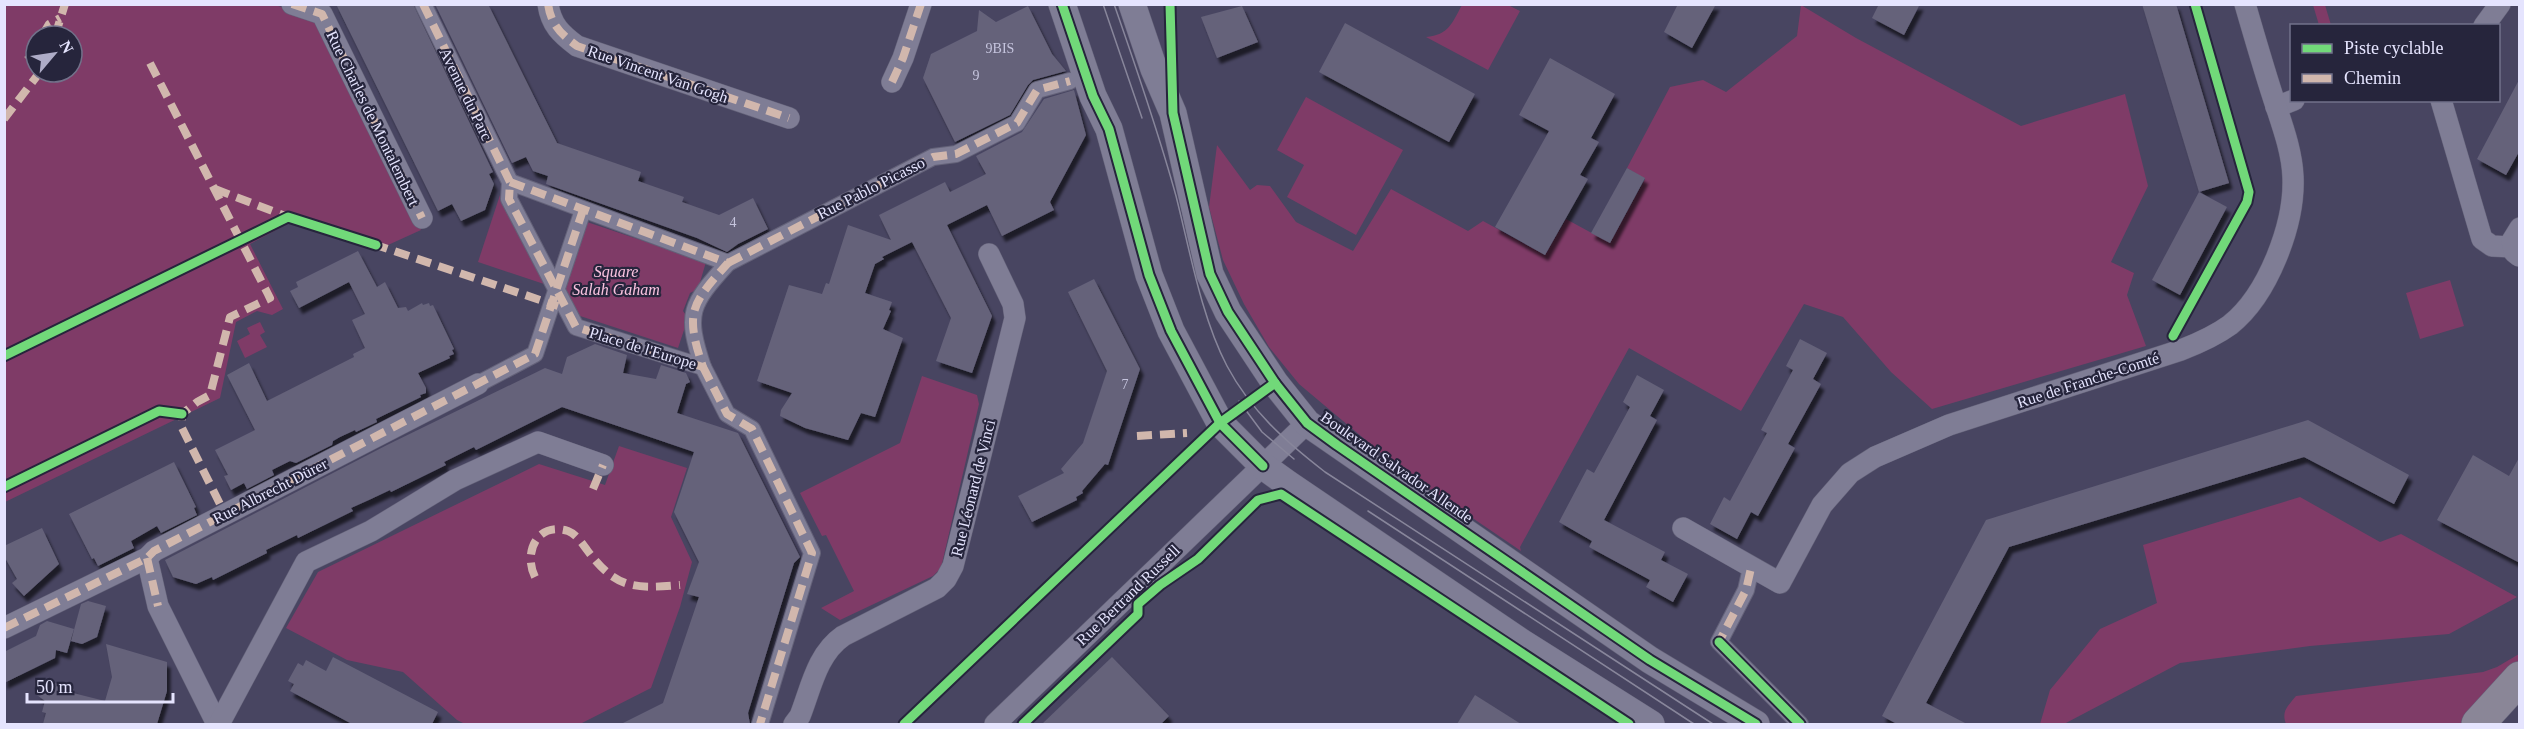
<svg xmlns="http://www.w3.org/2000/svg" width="2524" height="729" font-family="'Times New Roman',serif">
	<defs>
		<filter id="shadow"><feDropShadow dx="3.5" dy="6" stdDeviation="1.5" flood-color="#0009"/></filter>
	</defs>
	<rect width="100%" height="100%" fill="#484561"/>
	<g fill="#7f3b67" fill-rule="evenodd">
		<path d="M272,4L316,18L421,230L377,250L293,221L250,244L283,309L272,315L257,311L236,322L220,398L5,502V5ZM36,36H72V72H36Z"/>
		<path d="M1462,5H1508L1520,11L1488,70L1426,37C1449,35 1452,23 1462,5Z"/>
		<path d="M1801,5L1856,38L2021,126L2125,94L2148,186L2111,262L2134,273L2127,295L2146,346L1932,409L1891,372L1843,317L1804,304L1741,411L1629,348L1520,547L1521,551L1399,468L1299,384L1269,347L1244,304L1223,260L1209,207L1217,145L1250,190L1257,185L1270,186L1296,222L1353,251L1391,189L1468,231L1483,221L1545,255L1566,219L1610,243L1645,179L1627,168L1670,87L1703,80L1726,92L1797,36Z"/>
		<path d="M2313,5H2325L2331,25H2319Z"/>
		<path d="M1306,97L1403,150L1356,235L1287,197L1304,165L1277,150Z"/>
		<path d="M500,195L544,284L478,262Z"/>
		<path d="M587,222L706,262L698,289L690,293L683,311L688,318L678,348L577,315L563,283Z"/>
		<path d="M2450,280L2464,326L2420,339L2406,293Z"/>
		<path d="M260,322L265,332L260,335L267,347L245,358L237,341L250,334L247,328Z"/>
		<path d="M922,376L977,395L979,404L941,568L933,576L840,620L821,608L854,591L826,535L822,536L800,493L900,443Z"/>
		<path d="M619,446L687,468L671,517L692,562L680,607L651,688L580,724H465L457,720L403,672L347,660L286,628L318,572L539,464L605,485Z"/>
		<path d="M2300,497L2380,542L2401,534L2517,597L2449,634L2310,646L2180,663L2064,724H2040L2050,690L2100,629L2157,603L2143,545Z"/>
		<path d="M2519,654V662L2466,724H2286C2281,711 2288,706 2296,696L2483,672L2497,667Z"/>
	</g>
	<g fill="#65627a" filter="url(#shadow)">
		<path d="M336,4H413L493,172L489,174L494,184L485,210L461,221L452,204L438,211Z"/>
		<path d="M435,4H488L557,143L641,172L638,181L684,197L682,202L719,215L753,198L768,229L738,244L727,252L697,238L546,184L548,176L533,171L526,157L512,163Z"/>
		<path d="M1678,4H1716L1692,48L1664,32Z"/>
		<path d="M1879,4H1920L1904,35L1872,18Z"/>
		<path d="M2142,4H2176L2229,183L2199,192Z"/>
		<path d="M1028,6L1052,54L1066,71L1033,80L1028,85L1010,115L955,142L923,78L931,54L977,31L979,10L996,22Z"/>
		<path d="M1242,6L1258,42L1217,58L1201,17Z"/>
		<path d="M1345,23L1475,94L1449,142L1319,72Z"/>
		<path d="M1550,58L1615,94L1591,138L1599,142L1580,175L1588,179L1545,255L1495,227L1549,131L1519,115Z"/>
		<path d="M2520,78V150L2506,175L2477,159Z"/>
		<path d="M1074,90L1086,135L1050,202L1054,210L1002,236L987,205L947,225L992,316L972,373L936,361L951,318L912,242L882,257L884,259L875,264L865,293L892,302L889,310L891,311L883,329L903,338L875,417L861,413L848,440L805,428L780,416L781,410L792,393L757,381L789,285L822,294L826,283L829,284L848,225L891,240L879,215L945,182L950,192L986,174L976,156L1022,132L1044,99Z"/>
		<path d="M1627,168L1645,178L1610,243L1591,233Z"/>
		<path d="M2199,192L2227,207L2180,295L2152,280Z"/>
		<path d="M358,251L377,287L385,282L398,308L406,307L408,311L422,303L423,305L429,303L430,306L433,305L454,349L452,350L454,354L449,356L450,358L418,373L426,388V393L420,395L421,397L376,419L377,422L356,432L355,430L340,437L333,441L332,445L296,463L290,461L272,470L274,475L247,489L244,483L231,490L224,476L228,475L215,450L255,430L227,375L249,363L267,401L354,357L353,354L365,348L352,320L365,314L349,282L299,308L290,291L298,287L296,282Z"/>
		<path d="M1094,279L1140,369L1108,465L1105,464L1082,491L1083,493L1076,497L1077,500L1032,522L1018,496L1064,473L1061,469L1083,443L1107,371L1068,292Z"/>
		<path d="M1800,339L1827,353L1813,379L1821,384L1788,444L1795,448L1758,516L1751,512L1737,539L1710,524L1724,497L1730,501L1767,433L1761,430L1793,370L1786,366Z"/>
		<path d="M595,344L627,355L623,373L656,379L661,365L686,373L690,382L686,384L677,413L738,433L800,557L794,563L748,713L750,724H621L663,703L699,597L687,594L699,562L674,512L694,452L562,407L476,450L474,447L444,462L446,465L391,492L390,490L371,499L351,508L353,511L298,538L297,535L266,550L267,553L213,580L212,577L196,584L173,577L165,560L387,445L545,368L562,374L567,357Z"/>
		<path d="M1637,375L1664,390L1650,416L1657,420L1604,520L1665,552L1661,560L1688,574L1673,602L1646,587L1650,580L1589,547L1592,541L1559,522L1587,469L1594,473L1630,407L1623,402Z"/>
		<path d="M2308,420L2409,475L2394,504L2304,457L2009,547L1926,703L1967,724H1897L1882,716L1986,520Z"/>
		<path d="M2473,455L2509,476L2520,456V563L2437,520Z"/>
		<path d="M174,462L196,507L194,508L197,515L161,533L157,526L131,541L134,548L98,566L94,558L92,559L69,514Z"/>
		<path d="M42,528L59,564L24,596L12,583L17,579L4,556V546Z"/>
		<path d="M88,601L106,606L97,637L82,644L71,641L81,604Z"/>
		<path d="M47,621L74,629L67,653L56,650L55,658L4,683V652L36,636L40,625Z"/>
		<path d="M106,644L167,662V691L157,724H43L46,713L42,712L45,701L37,695L52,682L74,689L73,693L105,701L112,677Z"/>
		<path d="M333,657L438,712L432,724H352L290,691L294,684L288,681L298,663L303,666L306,660L326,671Z"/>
		<path d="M1112,657L1169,716L1161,724H1042Z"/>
		<path d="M1475,695L1521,724H1457Z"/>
	</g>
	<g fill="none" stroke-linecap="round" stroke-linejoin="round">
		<defs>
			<g id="pedestrian">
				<path d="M423,4L510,182"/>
				<path d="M510,182L728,263C690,305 685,313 703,367L576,327L509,199Z"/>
				<path d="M728,263L933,157L956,154L1017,123L1037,90L1070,81"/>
				<path d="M703,367L727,414L752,429L812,553L760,724"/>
				<path d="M478,384L535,354L583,210"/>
				<path d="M1751,568L1746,590L1719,642L1800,724"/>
			</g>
			<g id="minor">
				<path d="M292,4L322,14L422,218"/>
				<path d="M548,4C551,25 561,34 577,46L789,118"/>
				<path d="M2484,26L2500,4"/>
				<path d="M892,82L903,58L921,4"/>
				<path d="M2441,100L2482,239L2492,246L2512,247"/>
				<path d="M2276,107L2294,100"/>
				<path d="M2519,256L2514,252L2512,241L2520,228"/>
				<path d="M1683,528L1780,583L1822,505L1850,473L1875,457L1949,425L2181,350C2199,343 2215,336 2230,325C2268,295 2295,224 2293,177C2292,150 2281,122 2273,97C2263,66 2254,35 2245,4"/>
				<path d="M147,558L158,606L217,724"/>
				<path d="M4,628L147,558L154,551L478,384"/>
				<path d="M219,724L306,562L371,531L455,480L538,442L603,465"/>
				<path d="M794,724L800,716C811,688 817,654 843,636L937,588L946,579L953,566L1015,318L1013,304L989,254"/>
				<path d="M995,724L1307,423"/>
			</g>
			<g id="tertiary">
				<path d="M1062,4L1093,96L1109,129L1149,275L1171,331L1220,423L1263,466L1288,484L1521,642L1651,724"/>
				<path d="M1132,4L1154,69L1173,113L1210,274L1228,312L1275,383L1307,423L1650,660L1756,724"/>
			</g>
			<path id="primary" d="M2478,724L2520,678"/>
		</defs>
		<use href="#pedestrian" stroke="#646279" stroke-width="18"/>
		<use href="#minor" stroke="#646279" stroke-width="22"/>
		<use href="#tertiary" stroke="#646279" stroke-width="28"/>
		<use href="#primary" stroke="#646279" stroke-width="34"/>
		<use href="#pedestrian" stroke="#7f7d95" stroke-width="16"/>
		<use href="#minor" stroke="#7f7d95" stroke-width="21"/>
		<use href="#tertiary" stroke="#7f7d95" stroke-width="27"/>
		<use href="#primary" stroke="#8a8697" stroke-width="33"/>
		<g stroke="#88869b" stroke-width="1.5">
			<path d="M1103,4L1142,118"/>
			<path d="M1114,4C1136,67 1158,131 1176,196C1190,251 1201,316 1227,366C1251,411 1286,442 1325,472L1713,724"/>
			<path d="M1239,401L1262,432L1294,459"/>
			<path d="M1368,511L1694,724"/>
		</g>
		<g stroke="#d1b7ad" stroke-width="8" stroke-dasharray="15 8" stroke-linecap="butt">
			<path d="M292,4L322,14L422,218"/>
			<path d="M423,4L510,182"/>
			<path d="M548,4C551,25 561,34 577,46L789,118"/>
			<path d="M42,36L49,24L60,18"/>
			<path d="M55,36L65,4"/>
			<path d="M27,60L36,52"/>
			<path d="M150,63L270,298L230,317L210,395L197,402L182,414V428L225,514"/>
			<path d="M892,82L903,58L921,4"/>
			<path d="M4,119L40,72"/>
			<path d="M510,182L728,263C690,305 685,313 703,367L576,327L509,199Z"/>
			<path d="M215,189L288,217"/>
			<path d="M373,244L558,306"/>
			<path d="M728,263L933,157L956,154L1017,123L1037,90L1070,81"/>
			<path d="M703,367L727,414L752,429L812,553L760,724"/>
			<path d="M1137,436L1187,433"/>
			<path d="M593,489L603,465"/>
			<path d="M147,558L158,606"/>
			<path d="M535,577C523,553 537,521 568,531C576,534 582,543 587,550C616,589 634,589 680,585"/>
			<path d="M4,628L147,558L154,551L535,354L583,210"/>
			<path d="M1723,646L1719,642L1746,590L1751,568"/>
		</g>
		<defs>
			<g id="cycleway">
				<path d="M1062,4L1093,96L1109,129L1149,275L1171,331L1220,423L1263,466"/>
				<path d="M1170,4L1173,113L1210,274L1228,312L1275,383L1307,423L1337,445L1650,660L1756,724"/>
				<path d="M2173,336L2247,202L2249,192L2195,4"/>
				<path d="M4,356L288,217L376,245"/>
				<path d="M4,487L159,411L182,414"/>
				<path d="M1719,642L1800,724"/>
				<path d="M904,724L1220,423L1275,383"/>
				<path d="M1023,724L1138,614V604L1160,585L1198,559L1258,500L1281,494L1629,724"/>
			</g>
		</defs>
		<use href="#cycleway" stroke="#26253c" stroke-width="13"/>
		<use href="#cycleway" stroke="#71d979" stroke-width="9"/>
	</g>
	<g text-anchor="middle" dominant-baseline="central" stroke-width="4.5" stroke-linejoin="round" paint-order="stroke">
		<g font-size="14" fill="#c5c4dd">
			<text x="1000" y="48">9BIS</text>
			<text x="976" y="75">9</text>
			<text x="733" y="222">4</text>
			<text x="1125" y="384">7</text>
		</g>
		<g font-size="16" fill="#e5e4fe" stroke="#26253c">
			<text transform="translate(658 74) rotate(19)">Rue Vincent Van Gogh</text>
			<text transform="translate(466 94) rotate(64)">Avenue du Parc</text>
			<text transform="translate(373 118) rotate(64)">Rue Charles de Montalembert</text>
			<text transform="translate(871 188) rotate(-27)">Rue Pablo Picasso</text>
			<text transform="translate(643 348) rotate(17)">Place de l'Europe</text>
			<text transform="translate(2088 380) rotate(-18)">Rue de Franche-Comté</text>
			<text transform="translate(1397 467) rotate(35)">Boulevard Salvador Allende</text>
			<text transform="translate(973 488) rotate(-76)">Rue Léonard de Vinci</text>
			<text transform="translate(270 491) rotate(-27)">Rue Albrecht Dürer</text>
			<text transform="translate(1128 595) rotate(-44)">Rue Bertrand Russell</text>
		</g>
		<g font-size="16" font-style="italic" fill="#fac2df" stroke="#26253c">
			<text x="616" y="271">Square<tspan x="616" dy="18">Salah Gaham</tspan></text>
		</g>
	</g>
	<rect width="2524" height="729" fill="none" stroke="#e5e4fe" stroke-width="12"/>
	<rect x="2290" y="24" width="210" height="78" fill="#26253c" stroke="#72718a" stroke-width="1.5"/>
	<rect x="2302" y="44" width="30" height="9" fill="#71d979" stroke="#72718a" stroke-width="1.5"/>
	<text x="2344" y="54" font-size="18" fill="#e5e4fe">Piste cyclable</text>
	<rect x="2302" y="74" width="30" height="9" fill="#d1b7ad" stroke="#72718a" stroke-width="1.5"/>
	<text x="2344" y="84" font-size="18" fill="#e5e4fe">Chemin</text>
	<g transform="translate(54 54) rotate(61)"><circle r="28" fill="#26253c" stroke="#72718a" stroke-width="1.5"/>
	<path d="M0-4.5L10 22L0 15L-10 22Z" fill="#aeacc7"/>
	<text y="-9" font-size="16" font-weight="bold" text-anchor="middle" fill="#e5e4fe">N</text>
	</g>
	<path d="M27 693v9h146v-9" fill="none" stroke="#e5e4fe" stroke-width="3"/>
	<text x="36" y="693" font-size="18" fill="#e5e4fe" stroke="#26253c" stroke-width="4.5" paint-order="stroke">50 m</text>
</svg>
